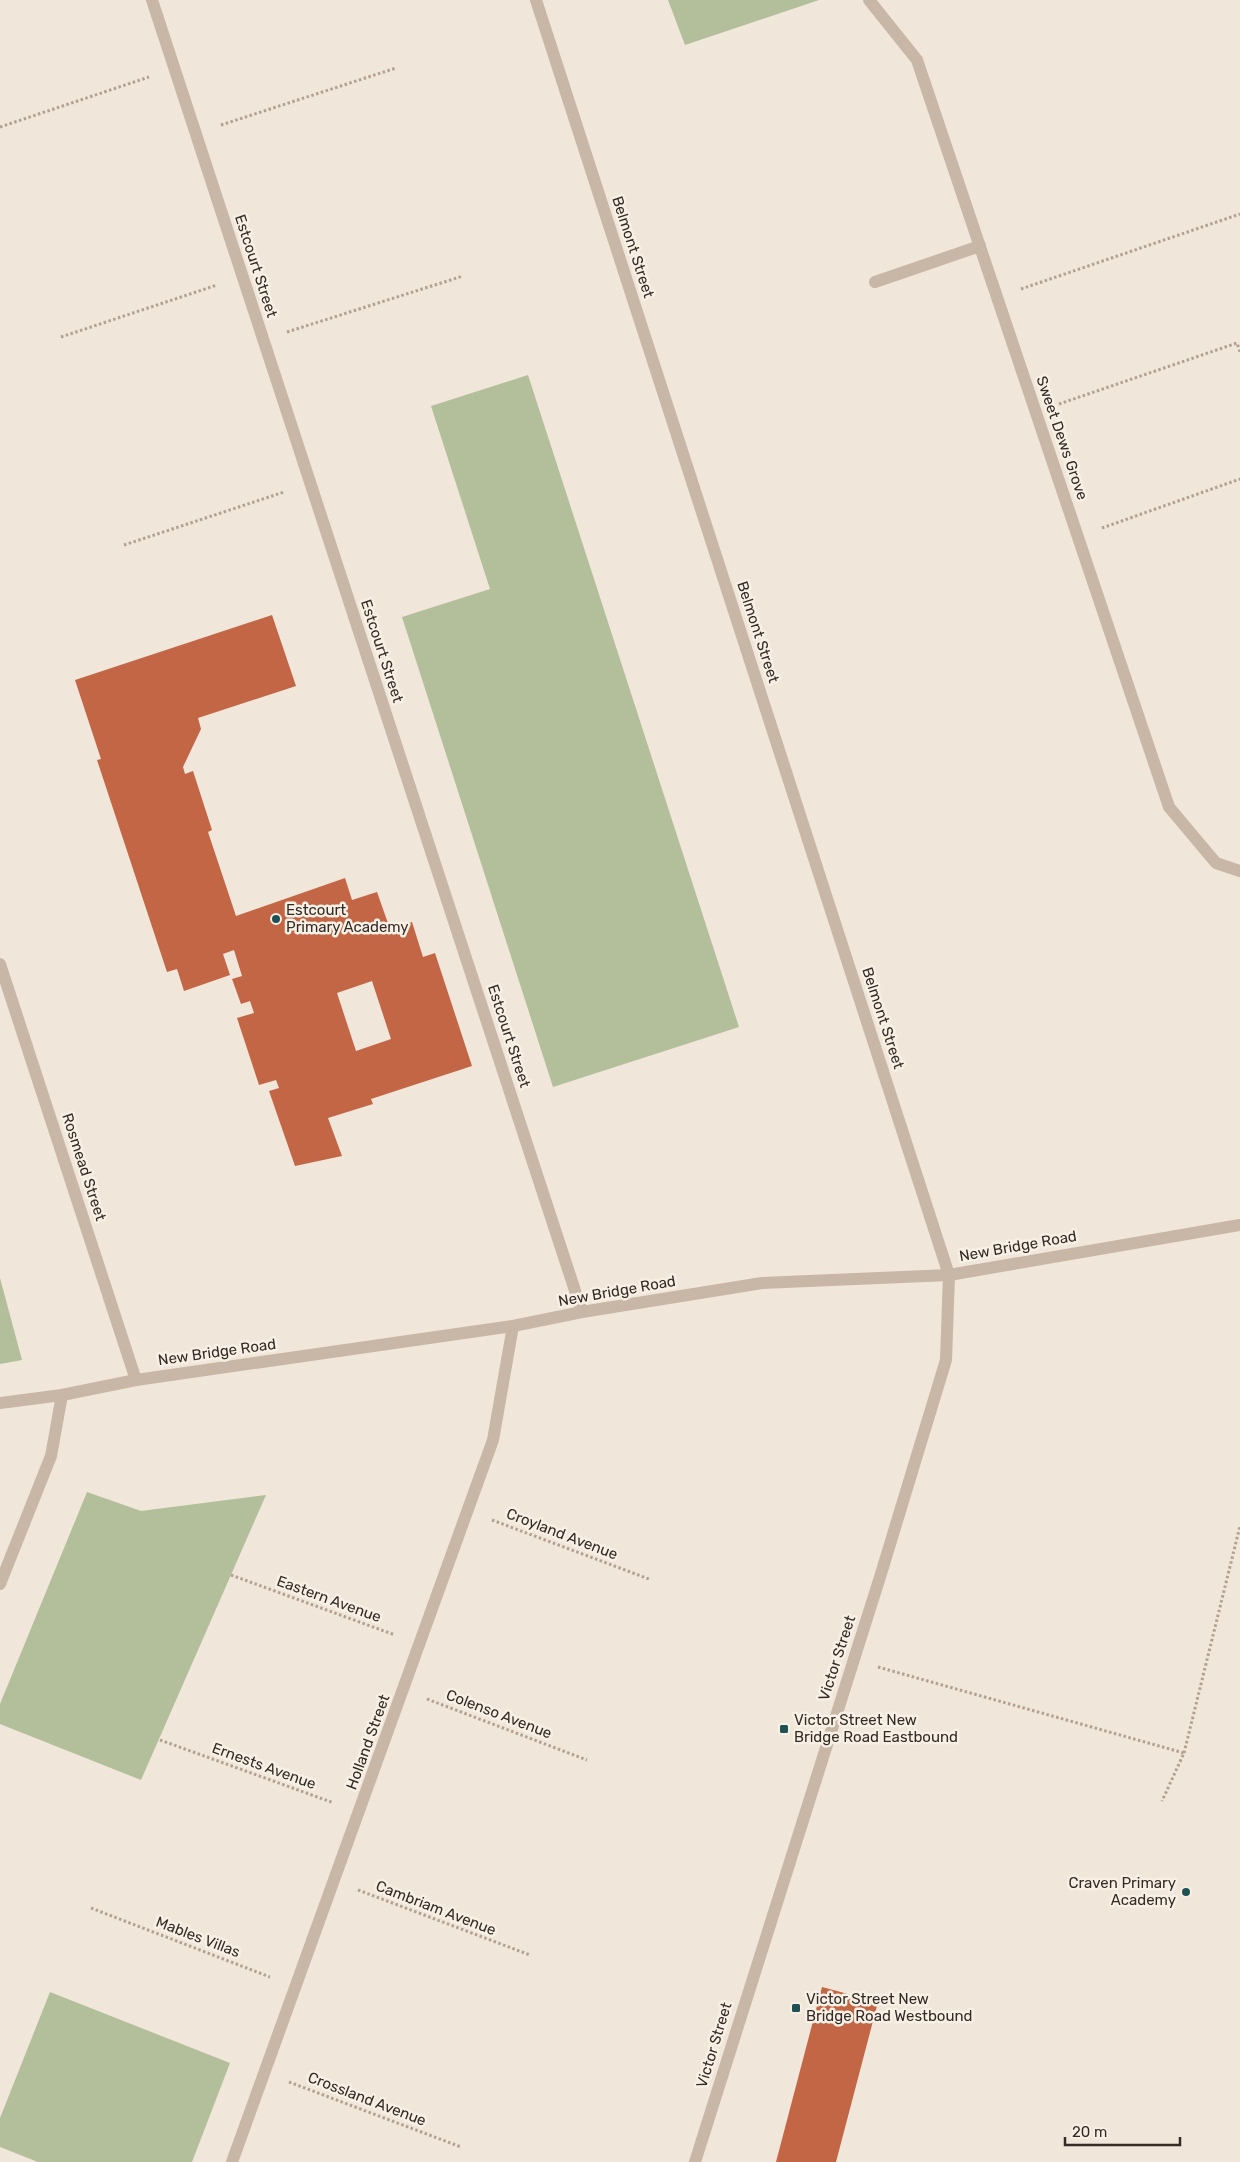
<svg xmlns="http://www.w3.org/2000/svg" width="1240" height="2162" font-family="Rubik,sans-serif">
	<rect width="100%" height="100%" fill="#f0e6d9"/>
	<g fill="#b2bf9a">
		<path d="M668,0H819L685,45Z"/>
		<path d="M528,375L739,1027L553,1087L402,617L490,589L431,406Z"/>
		<path d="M0,1278L22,1360L0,1364Z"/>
		<path d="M87,1492L141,1511L266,1495L141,1780L0,1724V1704Z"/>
		<path d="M50,1992L230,2063L192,2162H38L0,2147V2118Z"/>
	</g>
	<g fill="#c26646" fill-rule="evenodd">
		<path d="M272,615L296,686L198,718L201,729L183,767L185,774L193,771L212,830L208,832L236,916L345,878L352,900L377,892L390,929L412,922L423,957L435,953L472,1066L371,1099L373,1104L328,1118L342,1156L295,1166L269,1091L279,1088L276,1080L259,1085L237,1018L254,1013L250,1001L241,1004L232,979L242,976L234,950L223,954L230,975L184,991L177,969L167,972L97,760L101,759L75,680ZM372,981L391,1039L356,1051L337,993Z"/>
		<path d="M822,1987L878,2002L836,2162H776Z"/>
	</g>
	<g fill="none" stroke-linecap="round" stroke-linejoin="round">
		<g stroke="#b3a090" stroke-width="3" stroke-dasharray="2.5 2.5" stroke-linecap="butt">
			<path d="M221,125L396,68"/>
			<path d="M0,127L149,77"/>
			<path d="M1021,289L1240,214"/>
			<path d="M287,332L463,276"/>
			<path d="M61,337L217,285"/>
			<path d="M1059,404L1237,343L1240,352"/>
			<path d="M1102,528L1240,479"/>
			<path d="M124,545L284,492"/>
			<path d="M492,1520L649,1579"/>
			<path d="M231,1575L395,1635"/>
			<path d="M878,1667L1184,1753L1162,1801"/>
			<path d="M427,1699L587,1760"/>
			<path d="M160,1740L334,1803"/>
			<path d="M1184,1753L1240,1526"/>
			<path d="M358,1890L530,1955"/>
			<path d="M91,1908L270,1977"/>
			<path d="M289,2082L461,2147"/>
		</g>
		<path stroke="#c8b6a6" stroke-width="12" d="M875,282L980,246"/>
		<g stroke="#c8b6a6" stroke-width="12">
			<path d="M152,0L582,1312"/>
			<path d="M536,0L949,1275L946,1360L880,1577L695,2162"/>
			<path d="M869,0L917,60L1169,807L1216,863L1240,871"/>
			<path d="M0,964L136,1380"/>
			<path d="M0,1403L62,1395L136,1380L513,1326L582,1312L762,1283L949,1275L1240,1225"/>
			<path d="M0,1584L51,1456L62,1395"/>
			<path d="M232,2162L493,1440L513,1326"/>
		</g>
	</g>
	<g fill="#1e5054" stroke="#f8f0e5" stroke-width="2">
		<circle cx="276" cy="919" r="5"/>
		<rect x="779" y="1724" width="10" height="10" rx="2.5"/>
		<circle cx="1186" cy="1892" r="5"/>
		<rect x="791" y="2003" width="10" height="10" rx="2.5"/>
	</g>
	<g text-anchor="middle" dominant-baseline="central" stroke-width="5" stroke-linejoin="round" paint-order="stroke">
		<g font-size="15" fill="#342b27" stroke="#f8f0e5">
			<text transform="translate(633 247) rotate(72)">Belmont Street</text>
			<text transform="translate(256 266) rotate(72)">Estcourt Street</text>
			<text transform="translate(1062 438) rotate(71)">Sweet Dews Grove</text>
			<text transform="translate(758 632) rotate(72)">Belmont Street</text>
			<text transform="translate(382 651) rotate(72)">Estcourt Street</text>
			<text transform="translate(883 1018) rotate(72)">Belmont Street</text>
			<text transform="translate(509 1036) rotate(72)">Estcourt Street</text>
			<text transform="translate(84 1167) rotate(72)">Rosmead Street</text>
			<text transform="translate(1018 1246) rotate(-10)">New Bridge Road</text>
			<text transform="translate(617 1291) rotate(-10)">New Bridge Road</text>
			<text transform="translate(217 1352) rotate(-8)">New Bridge Road</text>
			<text transform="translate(562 1534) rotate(21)">Croyland Avenue</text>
			<text transform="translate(329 1599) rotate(20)">Eastern Avenue</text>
			<text transform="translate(837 1658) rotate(-72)">Victor Street</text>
			<text transform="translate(499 1714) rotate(21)">Colenso Avenue</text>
			<text transform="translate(368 1742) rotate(-70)">Holland Street</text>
			<text transform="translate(264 1766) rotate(20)">Ernests Avenue</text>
			<text transform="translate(436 1908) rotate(21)">Cambriam Avenue</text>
			<text transform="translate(198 1937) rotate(21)">Mables Villas</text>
			<text transform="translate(714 2045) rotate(-73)">Victor Street</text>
			<text transform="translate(367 2099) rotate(21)">Crossland Avenue</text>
		</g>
		<g font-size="15" fill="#342b27" stroke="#f8f0e5" text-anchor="start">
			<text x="286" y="910">Estcourt<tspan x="286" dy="17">Primary Academy</tspan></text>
			<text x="794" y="1720">Victor Street New<tspan x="794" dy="17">Bridge Road Eastbound</tspan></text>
			<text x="1176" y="1883" text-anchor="end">Craven Primary<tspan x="1176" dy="17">Academy</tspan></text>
			<text x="806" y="1999">Victor Street New<tspan x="806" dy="17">Bridge Road Westbound</tspan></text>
		</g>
	</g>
	<path d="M1065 2137v8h115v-8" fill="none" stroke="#342b27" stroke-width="2.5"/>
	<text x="1072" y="2137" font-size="15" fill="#342b27" stroke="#f8f0e5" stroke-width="4" paint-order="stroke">20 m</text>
</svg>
